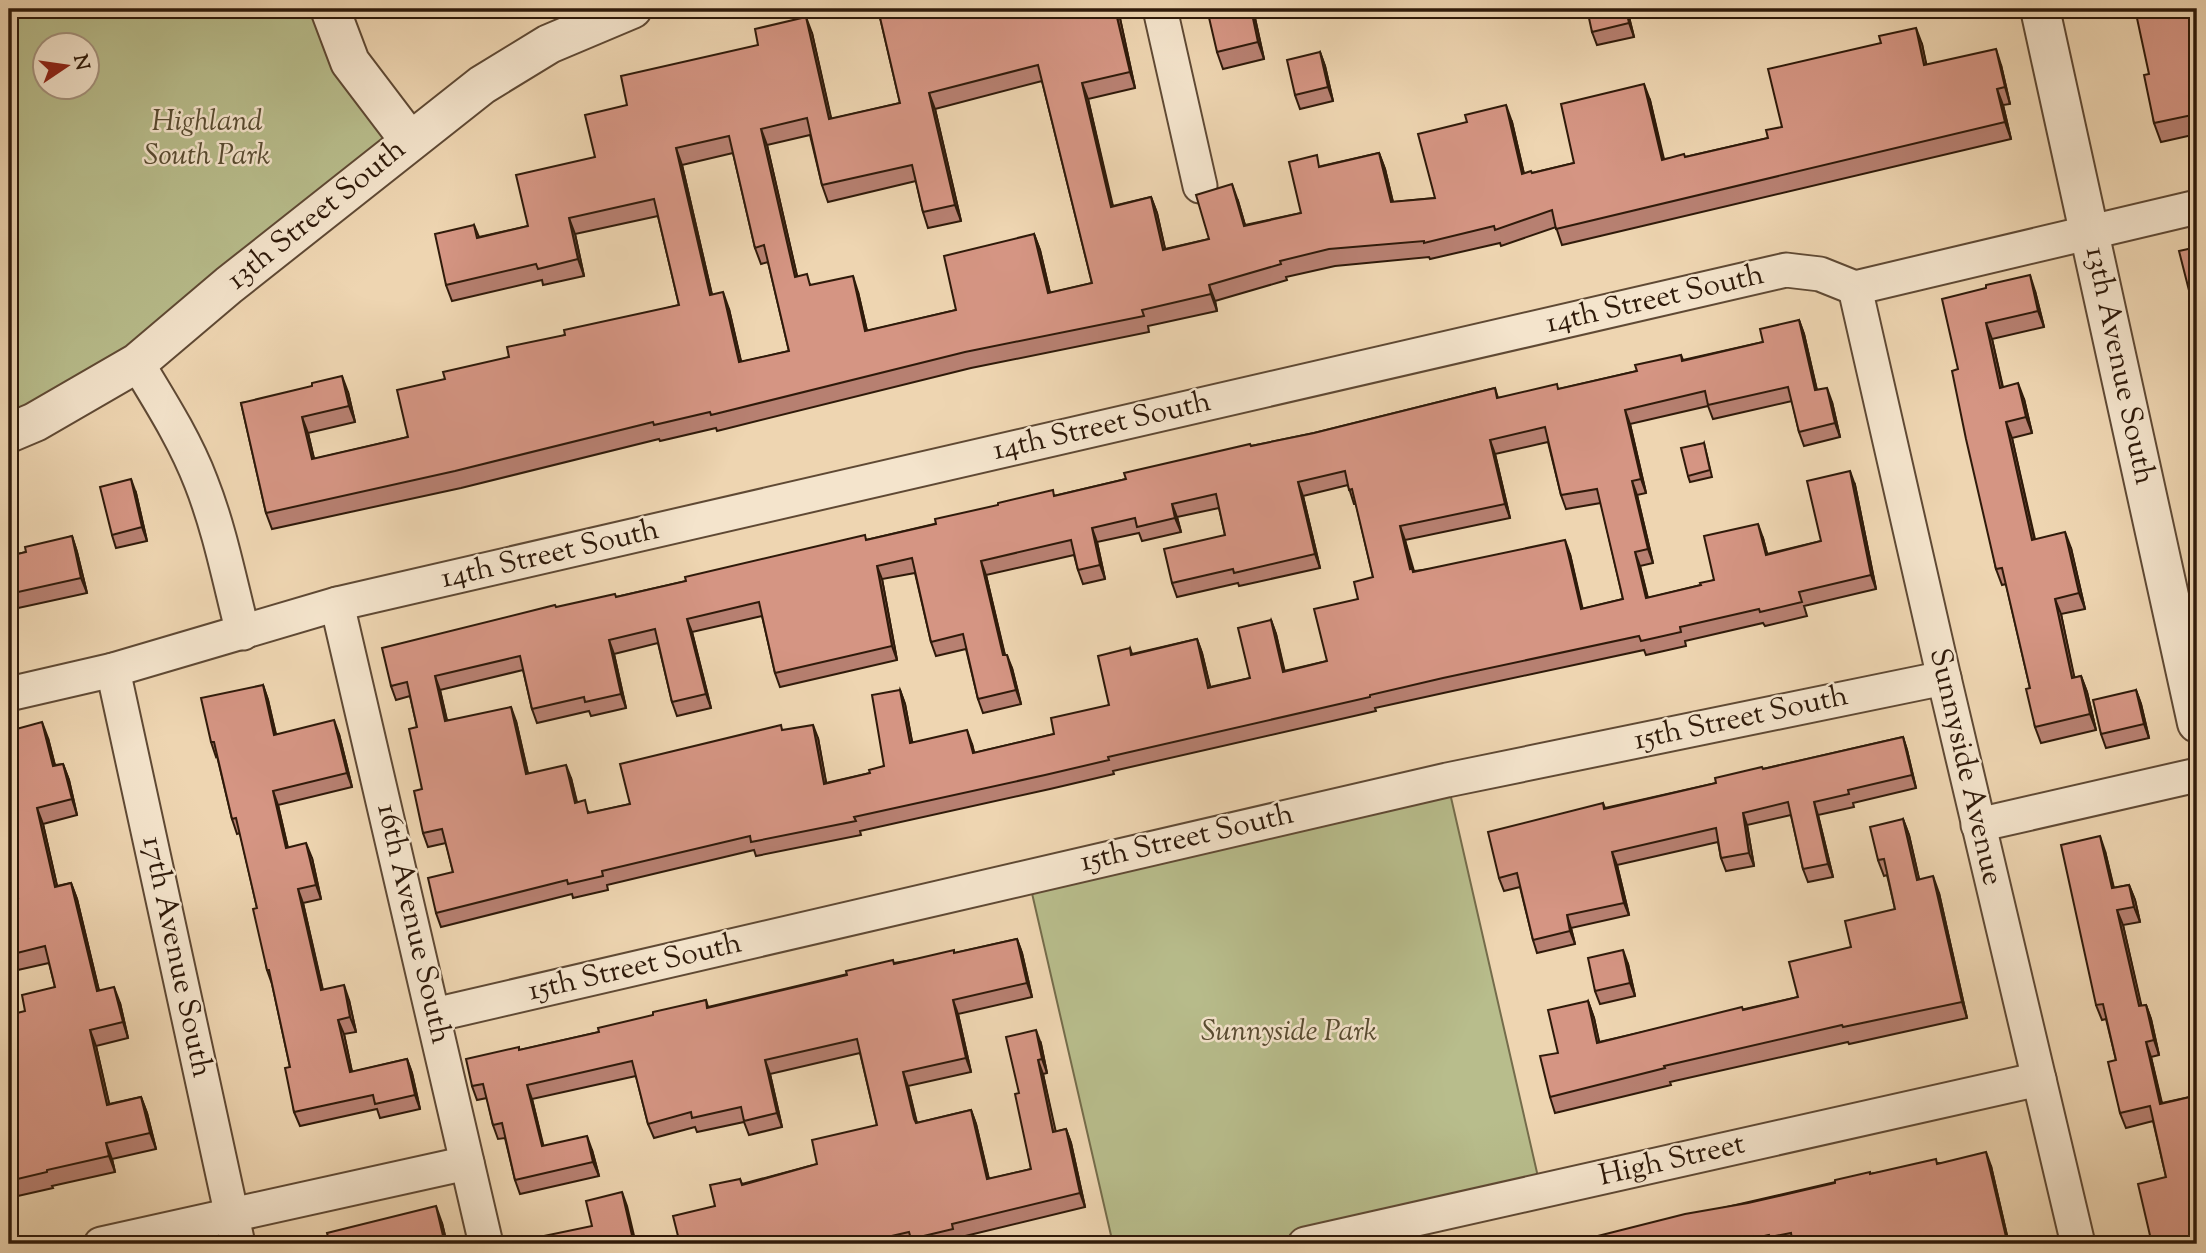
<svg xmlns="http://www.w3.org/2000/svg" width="2206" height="1253" font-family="'Sorts Mill Goudy',serif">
	<rect width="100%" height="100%" fill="#eed5b1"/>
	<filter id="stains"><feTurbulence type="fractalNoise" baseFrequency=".00286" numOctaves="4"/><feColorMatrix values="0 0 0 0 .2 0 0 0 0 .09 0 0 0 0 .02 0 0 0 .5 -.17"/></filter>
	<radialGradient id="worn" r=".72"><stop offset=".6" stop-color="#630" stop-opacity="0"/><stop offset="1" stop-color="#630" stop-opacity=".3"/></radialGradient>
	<g fill="#b8bd8c" stroke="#746c4b" stroke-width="2" fill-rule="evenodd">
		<path d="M9,9H330L410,141L9,433ZM46,46H88V88H46Z"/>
		<path d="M1447,780L1541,1190L1305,1244H1113L1028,876Z"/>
	</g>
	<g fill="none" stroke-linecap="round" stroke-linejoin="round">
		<defs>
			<g id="minor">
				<path d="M1160,9L1200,186"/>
				<path d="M1855,288L1944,678L2078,1244"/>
				<path d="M137,363C160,401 185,440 201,482C220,530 230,583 243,633"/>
				<path d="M337,604L486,1244"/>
				<path d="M113,670L238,1244"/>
				<path d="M9,694L113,670L337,604L1786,270L1820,274L1855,288L2197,207"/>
				<path d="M1978,825L2197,775"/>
				<path d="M434,1015L1447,780L1944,678"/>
				<path d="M101,1244L467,1163"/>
				<path d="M1305,1244L2039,1079"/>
			</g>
			<g id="tertiary">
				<path d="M330,9L350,62L410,141"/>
				<path d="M2040,9L2197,723"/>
				<path d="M9,433L35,422L137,363L229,285L482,85L549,44L632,9"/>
			</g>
		</defs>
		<use href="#minor" stroke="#5f4934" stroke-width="37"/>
		<use href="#tertiary" stroke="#5f4934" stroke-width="42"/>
		<use href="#minor" stroke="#f4e4cc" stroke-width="33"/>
		<use href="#tertiary" stroke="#f4e4cc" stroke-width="38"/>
	</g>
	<g fill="#b78071" stroke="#2f1a0a" stroke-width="2" fill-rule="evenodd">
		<path d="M878,9H1118L1135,88L1088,99L1113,206L1151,197L1157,213L1165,249L1209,239L1238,201L1245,225L1301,213L1321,166L1379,153L1385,169L1393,202L1435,198L1512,122L1524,174L1532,173L1574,163L1650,100L1664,159L1685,157L1768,138L1782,127L1922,44L1926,65H2001L2010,104L2003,105L2011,139L1562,245L1556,227L1501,246L1500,243L1430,259L1429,257L1335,266L1286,277L1287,280L1215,301L1217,311L1148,326L1149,332L971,368L717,431L716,428L660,441L659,439L461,488L272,529L266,513L241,403L348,392L355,422L308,433L314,459L408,437L445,379L509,357L565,335L679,305L658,216L575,234L584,276L543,285L542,280L452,301L446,285L474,225L479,237L528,226L595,157L627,105L812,33L831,119L900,103ZM1042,81L1092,283L1050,293L1040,250L1034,234L956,310L867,331L858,292L811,285L797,276L767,145L810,135L822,185L828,202L916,181L923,212L928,228L961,221L935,109ZM733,153L755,248L761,264L768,262L789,351L741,362L729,309L712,295L682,165Z"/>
		<path d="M1253,9L1264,59L1223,69L1217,52Z"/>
		<path d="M1627,9L1634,37L1597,45L1592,32Z"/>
		<path d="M1806,9H1827L1808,13Z"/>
		<path d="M2197,34V134L2161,142L2154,123L2149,74Z"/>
		<path d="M1320,52L1325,66L1333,101L1300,109L1295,95Z"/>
		<path d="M1986,288L2035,291L2044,327L1992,339L2003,387L2024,399L2032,433L2012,438L2035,539L2071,548L2085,609L2061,614L2074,678L2081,676L2087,692L2096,730L2041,743L2035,727L2030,688L2006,584L2002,585L1996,569L1958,369Z"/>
		<path d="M1799,320L1804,334L1817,390L1832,402L1840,437L1804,446L1799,432L1792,401L1713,419L1708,406L1630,424L1646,493L1637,495L1653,563L1640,566L1648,598L1701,585L1714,580L1763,538L1767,554L1821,541L1855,485L1876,589L1804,606L1807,616L1765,626L1763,623L1685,641L1686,646L1646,655L1644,650L1448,692L1375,708L1376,711L1113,771L1114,774L1050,789L860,831L861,835L756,856L754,850L607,885L608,890L573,898L572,894L441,927L436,913L453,872L446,843L428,847L423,833L422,789L417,727L410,696L396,700L391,686L616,597L866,540L1126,479L1251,446L1314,433L1495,388L1498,398L1559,389L1637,371L1681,355L1683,360L1763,342ZM1548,442L1561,495L1566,509L1601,503L1623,599L1582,609L1570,554L1414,571L1405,540L1510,518L1495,454ZM1348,485L1354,504H1356L1373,577L1358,599L1327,661L1284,671L1276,634L1271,620L1250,678L1210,687L1202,653L1197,639L1132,654L1130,648L1109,705L1054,734L974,753L972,744L912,742L905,704L900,690L884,766L870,773L826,783L818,738L783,730L630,804L590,813L577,802L571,778L528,773L516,721L447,720L440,690L523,670L532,709L537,723L589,711L591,716L626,708L614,654L658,643L672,702L677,716L711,708L692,632L762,616L775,673L780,687L897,660L882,579L915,573L931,642L936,656L966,649L978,699L983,713L1021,704L1012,668L1005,655L986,575L1074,555L1078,570L1083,584L1105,579L1097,542L1139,533L1142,541L1181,532L1177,517L1219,508L1225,535L1172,583L1177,597L1238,583L1239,586L1320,568L1303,496Z"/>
		<path d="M1704,443L1712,477L1690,482L1688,476Z"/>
		<path d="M136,493L147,541L116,548L112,535Z"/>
		<path d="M72,536L77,552L87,593L9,610V556L26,552Z"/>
		<path d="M263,685L268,700L276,734H339L352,787L278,805L288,848L312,858L321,899L303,903L323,990L349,1000L356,1032L344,1034L352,1072L407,1059L412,1073L420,1109L380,1118L377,1109L300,1126L294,1112L290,1067L272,984L267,970L257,908L240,833L237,834L232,819L217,756L216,757L211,742Z"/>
		<path d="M2136,690L2141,704L2149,738L2106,748L2101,734Z"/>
		<path d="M1903,737L1907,750L1916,788L1853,803L1854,807L1818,815L1833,877L1808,882L1803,869L1791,815L1747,825L1754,866L1726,871L1721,858L1718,842L1617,865L1629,915L1571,928L1575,944L1537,953L1533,940L1520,887L1504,891L1499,878L1603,803L1605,808L1716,783L1763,769Z"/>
		<path d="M48,738L55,765L63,764L69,780L77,815L43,824L57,886L71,883L77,899L99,991L120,1003L128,1038L96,1046L109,1104L141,1097L147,1113L156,1149L112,1159L115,1172L52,1186L53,1188L9,1198V1138L13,1137L25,1011L55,987L49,963L9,972V900L18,898Z"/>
		<path d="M1903,819L1909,835L1919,879L1939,893L1967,1018L1849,1044L1848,1042L1670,1082L1671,1085L1555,1113L1550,1097L1558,1053L1588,1001L1594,1018L1599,1042L1798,997L1851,947L1895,909L1887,875L1884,876L1878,860Z"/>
		<path d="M2105,851L2114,888L2129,885L2135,900L2140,922L2123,925L2141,1006L2146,1005L2151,1019L2159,1055L2151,1057L2162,1103L2190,1097L2195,1112L2197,1121V1244L2166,1177L2153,1121L2126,1128L2120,1113L2116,1060L2106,1019L2102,1020L2096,1005Z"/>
		<path d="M1017,939L1022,953L1032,997L958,1014L971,1072L908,1086L917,1123L971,1110L976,1124L989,1179L1031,1169L1019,1093L1041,1044L1047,1073L1043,1074L1055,1132L1066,1129L1071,1143L1085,1207L957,1238L959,1243L952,1244H680L740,1179L742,1184L817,1164L877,1125L860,1053L770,1074L782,1127L749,1135L744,1122L697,1132L695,1127L654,1138L648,1124L636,1076L532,1099L543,1146L592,1150L599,1176L520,1194L515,1180L505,1138L498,1139L493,1125L487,1098L477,1100L472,1086L520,1050L599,1032L706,1000L708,1007L894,963L955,953Z"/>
		<path d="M1628,964L1635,996L1600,1004L1595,991Z"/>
		<path d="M1938,1163L1991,1166L2009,1244H1566L1870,1174Z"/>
		<path d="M442,1223L447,1244H330Z"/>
	</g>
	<g fill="#95685c" stroke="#2f1a0a" stroke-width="2">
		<path d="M1115,9H1118L1135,88L1130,72Z"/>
		<path d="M1251,9H1253L1264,59L1258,42Z"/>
		<path d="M1626,9H1627L1634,37L1629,23Z"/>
		<path d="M2189,9H2192L2197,34V46Z"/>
		<path d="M806,17L812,33L835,135L829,119Z"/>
		<path d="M1916,28L1922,44L1930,81L1924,65Z"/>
		<path d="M1996,49L2001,65L2010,104L2005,87Z"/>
		<path d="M1320,52L1325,66L1333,101L1328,87Z"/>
		<path d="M1082,83L1088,99L1116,223L1111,207Z"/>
		<path d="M1644,84L1650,100L1667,176L1662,160Z"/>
		<path d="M1997,89L2003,105L2011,139L2005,122Z"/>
		<path d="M929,93L935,109L961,221L955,205Z"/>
		<path d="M1506,105L1512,122L1528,191L1522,174Z"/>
		<path d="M761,129L767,145L801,293L795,277Z"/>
		<path d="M676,148L682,165L716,312L710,295Z"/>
		<path d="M1379,153L1385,169L1397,219L1391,202Z"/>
		<path d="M1232,184L1238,201L1250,242L1244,226Z"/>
		<path d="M1151,197L1157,213L1169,266L1163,250Z"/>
		<path d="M569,218L575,234L584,276L578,259Z"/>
		<path d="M1034,234L1040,250L1054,310L1048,293Z"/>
		<path d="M2030,275L2035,291L2044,327L2038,311Z"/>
		<path d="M853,276L858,292L871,348L865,331Z"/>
		<path d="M1209,285L1215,301L1217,311L1211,294Z"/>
		<path d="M723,292L729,309L745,378L739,362Z"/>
		<path d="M1799,320L1804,334L1820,404L1815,390Z"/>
		<path d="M1986,323L1992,339L2006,403L2000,388Z"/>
		<path d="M342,376L348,392L355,422L349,406Z"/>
		<path d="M2018,383L2024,399L2032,433L2026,417Z"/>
		<path d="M1827,388L1832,402L1840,437L1835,423Z"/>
		<path d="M1625,410L1630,424L1646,493L1641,479Z"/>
		<path d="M302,417L308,433L318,475L312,459Z"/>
		<path d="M2006,422L2012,438L2038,556L2032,540Z"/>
		<path d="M1490,440L1495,454L1510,518L1505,504Z"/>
		<path d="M1850,471L1855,485L1876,589L1871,575Z"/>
		<path d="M131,479L136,493L147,541L142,527Z"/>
		<path d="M1632,481L1637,495L1653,563L1648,549Z"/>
		<path d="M1298,482L1303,496L1320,568L1315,554Z"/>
		<path d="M1172,504L1177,517L1181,532L1175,518Z"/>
		<path d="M1758,524L1763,538L1771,568L1766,555Z"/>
		<path d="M1400,526L1405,540L1415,583L1410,569Z"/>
		<path d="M1092,528L1097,542L1105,579L1100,565Z"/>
		<path d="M2065,532L2071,548L2085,609L2079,593Z"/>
		<path d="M72,536L77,552L87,593L81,578Z"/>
		<path d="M1565,540L1570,554L1586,623L1581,609Z"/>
		<path d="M1635,552L1640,566L1651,612L1646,598Z"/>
		<path d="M981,561L986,575L1008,669L1003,655Z"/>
		<path d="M877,566L882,579L897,660L892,646Z"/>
		<path d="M2055,599L2061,614L2078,694L2072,678Z"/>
		<path d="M687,619L692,632L711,708L706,694Z"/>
		<path d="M1271,620L1276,634L1288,685L1283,672Z"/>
		<path d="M1197,639L1202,653L1214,702L1208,688Z"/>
		<path d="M609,640L614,654L626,708L621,694Z"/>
		<path d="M1007,655L1012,668L1021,704L1016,690Z"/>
		<path d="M435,676L440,690L450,735L445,721Z"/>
		<path d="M2081,676L2087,692L2096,730L2090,714Z"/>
		<path d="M263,685L268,700L279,749L274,735Z"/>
		<path d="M900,690L905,704L915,757L910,743Z"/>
		<path d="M2136,690L2141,704L2149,738L2144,724Z"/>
		<path d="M511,707L516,721L531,788L526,774Z"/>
		<path d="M334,720L339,734L352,787L347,773Z"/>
		<path d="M42,722L48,738L59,782L53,766Z"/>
		<path d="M813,725L818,738L829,798L824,784Z"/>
		<path d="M967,730L972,744L978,767L973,753Z"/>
		<path d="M1903,737L1907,750L1916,788L1912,775Z"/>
		<path d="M63,764L69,780L77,815L72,799Z"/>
		<path d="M566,765L571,778L580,817L575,803Z"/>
		<path d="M273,791L278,805L291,862L286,848Z"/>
		<path d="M1814,802L1818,815L1833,877L1828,864Z"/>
		<path d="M37,808L43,824L61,903L55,887Z"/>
		<path d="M1743,813L1747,825L1754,866L1749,853Z"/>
		<path d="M1903,819L1909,835L1923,896L1917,880Z"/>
		<path d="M2100,836L2105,851L2117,903L2112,888Z"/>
		<path d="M306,843L312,858L321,899L316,885Z"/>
		<path d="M1612,852L1617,865L1629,915L1624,903Z"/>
		<path d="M1933,876L1939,893L1967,1018L1962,1002Z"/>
		<path d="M71,883L77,899L103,1007L97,991Z"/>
		<path d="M2129,885L2135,900L2140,922L2134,907Z"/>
		<path d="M298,889L303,903L326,1005L321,990Z"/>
		<path d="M2117,910L2123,925L2145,1021L2139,1006Z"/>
		<path d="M1567,915L1571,928L1575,944L1570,931Z"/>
		<path d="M1017,939L1022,953L1032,997L1027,983Z"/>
		<path d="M1623,950L1628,964L1635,996L1630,983Z"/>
		<path d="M344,985L349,1000L356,1032L350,1017Z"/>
		<path d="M114,987L120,1003L128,1038L123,1022Z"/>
		<path d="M953,1000L958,1014L971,1072L966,1058Z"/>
		<path d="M1588,1001L1594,1018L1603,1059L1597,1043Z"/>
		<path d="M2146,1005L2151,1019L2159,1055L2154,1040Z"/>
		<path d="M338,1020L344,1034L355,1086L350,1072Z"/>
		<path d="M90,1030L96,1046L113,1120L107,1105Z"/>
		<path d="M1036,1030L1041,1044L1047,1073L1042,1059Z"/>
		<path d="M2146,1042L2151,1057L2165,1119L2160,1104Z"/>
		<path d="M407,1059L412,1073L420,1109L415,1095Z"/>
		<path d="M765,1060L770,1074L782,1127L777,1113Z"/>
		<path d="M1038,1060L1043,1074L1059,1146L1053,1132Z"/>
		<path d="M903,1072L908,1086L919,1133L914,1119Z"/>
		<path d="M527,1085L532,1099L547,1160L542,1146Z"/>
		<path d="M141,1097L147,1113L156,1149L150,1133Z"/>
		<path d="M2190,1097L2195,1112L2197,1121V1130Z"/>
		<path d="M971,1110L976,1124L992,1193L987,1179Z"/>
		<path d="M1066,1129L1071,1143L1085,1207L1080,1193Z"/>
		<path d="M587,1136L592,1150L599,1176L593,1162Z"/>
		<path d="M106,1143L112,1159L115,1172L109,1156Z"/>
		<path d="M1986,1152L1991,1166L2009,1244H2008L2007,1241Z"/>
		<path d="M622,1192L627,1206L636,1244H634Z"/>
		<path d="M436,1206L442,1223L447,1244H446L444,1240Z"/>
	</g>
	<g fill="#d59583" stroke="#2f1a0a" stroke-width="2" fill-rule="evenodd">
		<path d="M878,9H1115L1130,72L1082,83L1111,207L1151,197L1163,250L1209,239L1196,195L1232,184L1244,226L1301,213L1289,162L1317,155L1319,167L1379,153L1391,202L1435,198L1418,134L1467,122L1465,115L1506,105L1522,174L1531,171L1532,173L1574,163L1561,104L1644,84L1662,160L1684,154L1685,157L1768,138L1766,130L1782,127L1768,69L1881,43L1879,36L1916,28L1924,65L1996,49L2005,87L1997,89L2005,122L1556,229L1552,210L1495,230L1494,226L1424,243V241L1329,249L1280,261L1281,264L1209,285L1211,294L1142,310L1144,316L965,352L711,415L710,412L654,425L653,422L455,471L266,513L241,403L312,386V383L342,376L349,406L302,417L312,459L408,437L397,390L445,379L443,372L509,357L507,347L565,335L564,330L679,305L654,199L569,218L578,259L538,269L536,264L446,285L435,234L474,225L477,238L528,226L516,175L595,157L585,115L627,105L621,76L758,45L755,29L806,17L829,119L900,103ZM1038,65L1092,283L1048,293L1034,234L944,256L956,310L865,331L853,276L810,285L807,274L795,277L761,129L807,118L822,185L912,165L923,212L955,205L929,93ZM729,136L755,248L764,245L789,351L739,362L723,292L710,295L676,148Z"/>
		<path d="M1207,9H1251L1258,42L1217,52Z"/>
		<path d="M1587,9H1626L1629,23L1592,32Z"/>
		<path d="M2135,9H2189L2197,46V114L2154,123L2144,75L2149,74Z"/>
		<path d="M1320,52L1328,87L1295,95L1287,60Z"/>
		<path d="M2197,247V322L2179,251Z"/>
		<path d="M2030,275L2038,311L1986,323L2000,388L2018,383L2026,417L2006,422L2032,540L2065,532L2079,593L2055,599L2072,678L2081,676L2090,714L2035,727L2026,689L2030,688L2002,568L1996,569L1966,439L1952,371L1958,369L1942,299L1986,288V285Z"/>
		<path d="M1799,320L1815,390L1827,388L1835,423L1799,432L1788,387L1708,405L1705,391L1625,410L1641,479L1632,481L1648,549L1635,552L1646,598L1701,585L1700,583L1714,580L1704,536L1758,524L1766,555L1821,541L1807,481L1850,471L1871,575L1799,592L1802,602L1760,612L1759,609L1680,627L1681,632L1641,641L1639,636L1443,678L1370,695V697L1108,757L1109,760L1045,775L854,817L856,821L751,842L750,836L602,871L603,876L568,884L567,880L436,913L428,878L453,872L442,829L423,833L414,791L422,789L409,729L417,727L407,682L391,686L382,648L555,605L556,607L615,594L616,597L686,581L685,577L865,535L866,540L936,524L935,519L998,505V503L1053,490L1054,496L1126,479L1124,473L1250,444L1251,446L1314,433L1495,388L1497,398L1557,384L1558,389L1637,371L1635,365L1681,355L1682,361L1763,342L1760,329ZM1545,427L1561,495L1597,489L1623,599L1581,609L1565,540L1413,572L1412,568L1410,569L1400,526L1505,504L1490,440ZM1345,471L1349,490L1352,489L1373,577L1354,582L1358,599L1314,609L1327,661L1283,672L1271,620L1238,628L1250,678L1208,688L1197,639L1131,655L1130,648L1098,656L1109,705L1051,718L1054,734L973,753L967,730L910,743L900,690L872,695L884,766L869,770L870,773L824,784L813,725L782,730L781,725L620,764L630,804L588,813L585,800L575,803L566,765L526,774L511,707L445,721L435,676L520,656L532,709L584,697L585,702L621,694L609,640L655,629L672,702L706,694L687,619L759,602L775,673L892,646L877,566L912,558L931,642L963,634L978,699L1016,690L1007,655H1003L981,561L1071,540L1078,570L1100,565L1092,528L1135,518L1137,527L1175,518L1172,504L1216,494L1225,535L1164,549L1172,583L1233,569L1234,573L1315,554L1298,482Z"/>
		<path d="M1704,443L1710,470L1688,476L1681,448Z"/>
		<path d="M131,479L142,527L112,535L100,487Z"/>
		<path d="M72,536L81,578L9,594V556L26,552L25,547Z"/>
		<path d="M263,685L274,735L334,720L347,773L273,791L286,848L306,843L316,885L298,889L321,990L344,985L350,1017L338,1020L350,1072L407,1059L415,1095L375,1104L373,1095L294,1112L285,1068L290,1067L269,970H267L253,909L257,908L236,818L232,819L214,742H211L201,698Z"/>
		<path d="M2136,690L2144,724L2101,734L2093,700Z"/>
		<path d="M42,722L53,766L63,764L72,799L37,808L55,887L71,883L97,991L114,987L123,1022L90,1030L107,1105L141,1097L150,1133L106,1143L109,1156L47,1170V1172L9,1181V1138L13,1137L9,1118V1015L25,1011L22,995L55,987L45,946L9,955V900L18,898L9,858V731Z"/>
		<path d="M1903,737L1912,775L1848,790L1849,794L1814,802L1828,864L1803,869L1788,802L1743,813L1749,853L1721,858L1716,828L1612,852L1624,903L1567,915L1570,931L1533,940L1517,873L1499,878L1488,832L1603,803L1604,809L1716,783L1715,778L1762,767L1763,769Z"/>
		<path d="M1903,819L1917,880L1933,876L1962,1002L1843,1027L1842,1025L1664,1066L1665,1068L1550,1097L1540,1056L1558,1053L1548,1010L1588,1001L1597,1043L1742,1007L1743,1010L1798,997L1789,962L1851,947L1845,921L1895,909L1884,859L1878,860L1870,827Z"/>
		<path d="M2100,836L2112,888L2129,885L2134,907L2117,910L2139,1006L2146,1005L2154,1040L2146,1042L2160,1104L2190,1097L2197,1130V1231L2196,1232L2197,1244H2152L2138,1184L2166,1177L2150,1106L2120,1113L2108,1062L2116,1060L2103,1004L2096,1005L2061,845Z"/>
		<path d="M1017,939L1027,983L953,1000L966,1058L903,1072L914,1119L916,1123L971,1110L987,1179L1031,1169L1015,1094L1019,1093L1006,1037L1036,1030L1042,1059L1038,1060L1053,1132L1066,1129L1080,1193L952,1224L953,1229L911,1239L909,1232L857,1244H680L673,1216L715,1206L710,1185L740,1179L742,1185L817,1164L812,1140L877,1125L857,1039L765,1060L777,1113L744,1121L741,1107L692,1118L691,1112L648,1124L632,1061L527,1085L542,1146L587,1136L593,1162L515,1180L502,1123L493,1125L483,1084L472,1086L466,1059L519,1047V1050L599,1032L598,1028L653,1015V1012L706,1000L707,1008L847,975L846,971L893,960L894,964L954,950V953Z"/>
		<path d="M1623,950L1630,983L1595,991L1588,958Z"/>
		<path d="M1986,1152L2007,1241L1993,1244H1793L1791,1233L1770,1237L1769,1235L1729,1244H1566L1685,1214L1748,1203L1835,1183V1180L1870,1172V1174L1936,1159L1937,1164Z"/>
		<path d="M622,1192L634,1244H541L539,1237L592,1226L586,1201Z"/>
		<path d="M436,1206L444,1240L423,1244H330L327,1233Z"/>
	</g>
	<g text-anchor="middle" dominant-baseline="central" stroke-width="5" stroke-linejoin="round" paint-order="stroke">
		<g font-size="30" font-style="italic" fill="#584b31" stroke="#f4e4cc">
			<text x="207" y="122">Highland<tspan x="207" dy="34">South Park</tspan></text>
			<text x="1289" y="1032">Sunnyside Park</text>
		</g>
		<g font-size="30" fill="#2f1a0a" stroke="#f4e4cc">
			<text transform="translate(317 215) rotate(-39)">13th Street South</text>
			<text transform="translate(1655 300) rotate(-13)">14th Street South</text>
			<text transform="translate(2119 366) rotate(78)">13th Avenue South</text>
			<text transform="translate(1102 427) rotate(-13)">14th Street South</text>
			<text transform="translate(550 555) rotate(-13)">14th Street South</text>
			<text transform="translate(1741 719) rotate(-12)">15th Street South</text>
			<text transform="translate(1965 767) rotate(77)">Sunnyside Avenue</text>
			<text transform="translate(1187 839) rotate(-13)">15th Street South</text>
			<text transform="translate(413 924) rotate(77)">16th Avenue South</text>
			<text transform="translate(176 957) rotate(78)">17th Avenue South</text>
			<text transform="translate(635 968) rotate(-13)">15th Street South</text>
			<text transform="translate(1672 1161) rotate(-13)">High Street</text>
		</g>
	</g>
	<rect width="2206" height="1253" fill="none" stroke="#eed5b1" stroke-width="35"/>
	<rect x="10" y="10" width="2185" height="1232" fill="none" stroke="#2f1a0a" stroke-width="3.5"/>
	<rect x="18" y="18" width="2171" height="1218" fill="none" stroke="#2f1a0a" stroke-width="2"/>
	<g transform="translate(66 66) rotate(77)"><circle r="33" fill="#f4e4cc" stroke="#a5937e" stroke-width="2"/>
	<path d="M0-5L12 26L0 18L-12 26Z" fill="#8f2418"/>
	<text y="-10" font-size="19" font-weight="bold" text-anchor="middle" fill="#2f1a0a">N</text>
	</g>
	<rect width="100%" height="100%" filter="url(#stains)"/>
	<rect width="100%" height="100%" fill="url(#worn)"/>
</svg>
